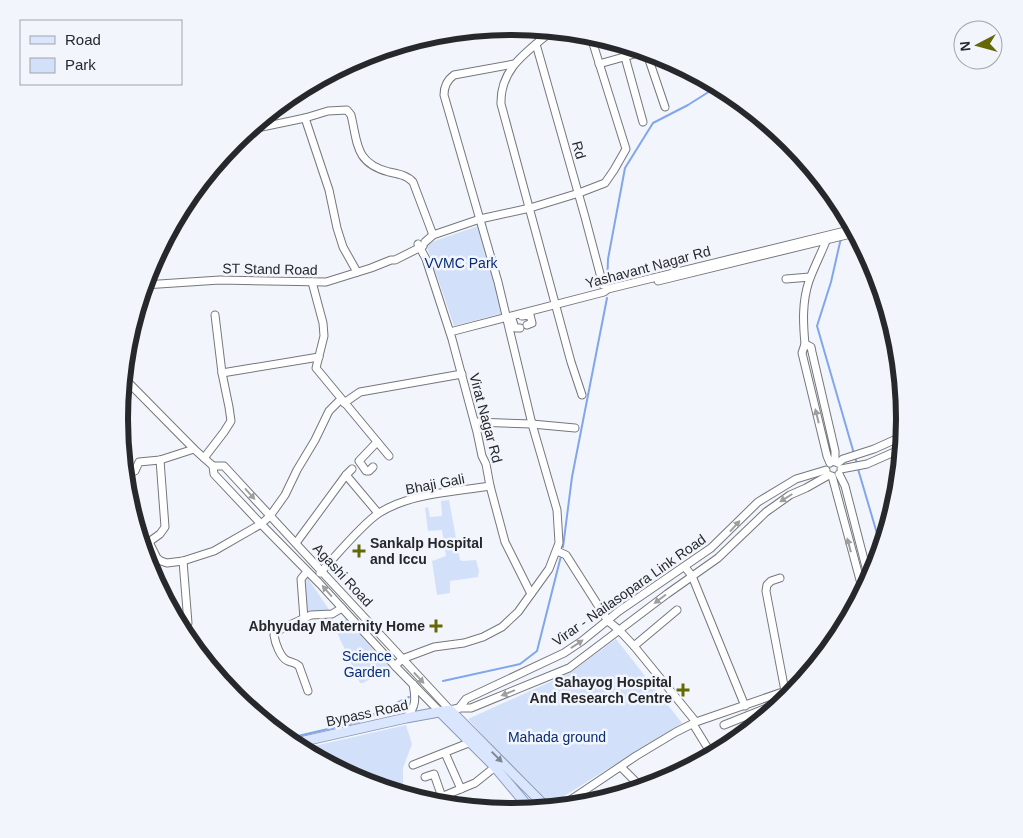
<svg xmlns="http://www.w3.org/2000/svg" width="1023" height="838" font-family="Arial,sans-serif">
	<rect width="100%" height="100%" fill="#f2f6fc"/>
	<g fill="#d2e0f9">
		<path d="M478,226L503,313L454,326L426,244Z"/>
		<path d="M449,500L460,560L463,561L476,560L479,571L478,577L450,581V593L437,595L432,561L446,556L442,530L428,531L425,508L428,507L430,517L442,516L441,501Z"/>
		<path d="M307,577L332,614L307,613L304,611L303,580Z"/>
		<path d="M346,619L388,666L389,669L363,683H360L335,628Z"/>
		<path d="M616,639L682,723L548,806L468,719L570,673Z"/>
		<path d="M406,725L412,744L403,768V786L392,791L361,782L301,749Z"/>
	</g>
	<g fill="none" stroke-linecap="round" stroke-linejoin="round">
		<g stroke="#81a6ea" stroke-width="2">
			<path d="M843,228L846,216"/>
			<path d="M841,238L831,282L817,326L857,464"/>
			<path d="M607,286L608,259L625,168L653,123L688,105L718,86"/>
			<path d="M858,469L881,547"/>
			<path d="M563,547L572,477L607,298"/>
			<path d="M443,681L520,664L537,651L561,556"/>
			<path d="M285,739L358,722L409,697"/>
		</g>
		<defs>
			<g id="minor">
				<path d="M553,30C527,52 500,68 501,104L571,362L582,395"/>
				<path d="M536,44L585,217L603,285"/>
				<path d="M646,51L665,107"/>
				<path d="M625,57L643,122"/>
				<path d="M599,64L645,51"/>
				<path d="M305,118L329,190L337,228L343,247L357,272"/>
				<path d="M248,130L305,118L328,111L347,110L351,115C358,144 355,163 389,172C398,174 407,175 413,182L433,235"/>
				<path d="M425,242L433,235L480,219L530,208L579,193L605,183L614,170L626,149L590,34"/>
				<path d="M418,244L426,259L452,339L477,432L482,456L486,464L490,486L505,542L531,594"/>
				<path d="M147,274L149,284"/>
				<path d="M786,279L810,277"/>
				<path d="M658,281L855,233"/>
				<path d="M312,282L323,323L324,336L316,368L389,456"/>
				<path d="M144,285L220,280L326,282L371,268L391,260H395L423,246"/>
				<path d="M522,316L530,315L532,323L527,325"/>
				<path d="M512,319L515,328H520"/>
				<path d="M450,332L604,292L608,289L853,229"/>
				<path d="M805,344C803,323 802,302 809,281C814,267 821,254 826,241"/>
				<path d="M222,373L319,357"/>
				<path d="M123,377L194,449L213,466L214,474L261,524L320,584L395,666L440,712"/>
				<path d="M344,403L360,392L462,374"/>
				<path d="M475,422L532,424L575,428"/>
				<path d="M204,458L224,432L231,421L229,407L222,373L215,315"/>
				<path d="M830,463L827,456L802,353L805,344L811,347L812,352L835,451V462"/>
				<path d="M838,463L843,459L874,449L903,436"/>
				<path d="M213,466H224L450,710L459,708H471L569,668L667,594L718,558L766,512L790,495L806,488L829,475"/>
				<path d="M373,467L369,471H366L359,461L377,442"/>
				<path d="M841,469L867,464L901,449"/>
				<path d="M124,474L135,471L139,462L160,460L194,449"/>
				<path d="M839,474L845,486L869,579"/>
				<path d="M346,475L378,513"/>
				<path d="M832,476L863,591"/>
				<path d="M149,542L157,558L161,561L167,563L183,561L214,551L261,524L270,516L285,495L297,470L315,440L329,411L338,402"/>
				<path d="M296,543L346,475L352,469"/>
				<path d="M142,547L160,534L165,527L160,460"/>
				<path d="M557,551L566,555L608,621L619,630L634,646L696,722"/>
				<path d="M685,567L692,576L745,706"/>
				<path d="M320,573C335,557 362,524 379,513C411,493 454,492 490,486"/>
				<path d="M780,578L771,581L767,585L766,591L785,691"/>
				<path d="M304,619L301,579L305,574"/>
				<path d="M182,632L188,623L183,561"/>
				<path d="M634,646L677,610"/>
				<path d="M395,666L402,659L434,647L464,643L483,637L502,627L518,612L549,569L559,543L557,510L532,424L498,282L444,95C444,86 447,80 454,75L514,64"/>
				<path d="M308,691L299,666C295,662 293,663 288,661C280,658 275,642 274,635L275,632L311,615L332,614L342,608"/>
				<path d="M459,708L466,699L564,653L582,641L619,611L711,548L758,502L796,479L826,470"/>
				<path d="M406,718C416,707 416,699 413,684"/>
				<path d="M693,724L712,755"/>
				<path d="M724,725L784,701"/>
				<path d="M445,753L461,789"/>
				<path d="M413,765L471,742"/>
				<path d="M621,767L642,788"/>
				<path d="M425,777L434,774L442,797"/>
				<path d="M429,802L475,783L495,767"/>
				<path d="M560,807L636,756L676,732L696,722L797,687"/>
			</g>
			<g id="major">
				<path d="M440,712L495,767L531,810"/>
				<path d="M291,744L406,718L450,710L547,808"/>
			</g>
		</defs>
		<use href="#minor" stroke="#74777c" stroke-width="9"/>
		<use href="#major" stroke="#8b99b4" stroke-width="11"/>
		<use href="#minor" stroke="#fff" stroke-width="7"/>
		<use href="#major" stroke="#dae6fe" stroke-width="9"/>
	</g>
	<defs><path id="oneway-solid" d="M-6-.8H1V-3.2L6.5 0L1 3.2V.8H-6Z" transform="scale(1.25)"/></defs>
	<g fill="#9e9ea0">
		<use href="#oneway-solid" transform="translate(817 416) rotate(-104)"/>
		<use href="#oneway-solid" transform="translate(250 494) rotate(48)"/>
		<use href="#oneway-solid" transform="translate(786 498) rotate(148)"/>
		<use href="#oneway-solid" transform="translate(735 526) rotate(-48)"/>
		<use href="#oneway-solid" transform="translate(849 545) rotate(-105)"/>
		<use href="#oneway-solid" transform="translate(327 591) rotate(-131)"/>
		<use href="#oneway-solid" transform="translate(660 599) rotate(143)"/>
		<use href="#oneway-solid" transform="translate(577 644) rotate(-34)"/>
		<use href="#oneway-solid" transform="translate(419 678) rotate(47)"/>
		<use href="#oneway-solid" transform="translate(508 693) rotate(158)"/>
	</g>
	<use fill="#808794" href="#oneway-solid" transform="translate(497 757) rotate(45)"/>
	<g fill="#656806" stroke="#f2f6fc" stroke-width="2">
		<path d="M356.5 543.5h5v5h5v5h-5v5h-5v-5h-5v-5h5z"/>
		<path d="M433.5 618.5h5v5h5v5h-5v5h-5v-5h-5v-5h5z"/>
		<path d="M680.5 682.5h5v5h5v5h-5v5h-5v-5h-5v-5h5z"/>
	</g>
	<g text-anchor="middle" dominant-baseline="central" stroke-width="5" stroke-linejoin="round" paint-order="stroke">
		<g font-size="14" fill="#27282b" stroke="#f2f6fc">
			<text transform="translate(579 150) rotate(74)">Rd</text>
			<text transform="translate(648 267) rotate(-15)">Yashavant Nagar Rd</text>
			<text transform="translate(270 269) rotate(1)">ST Stand Road</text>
			<text transform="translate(486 418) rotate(75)">Virat Nagar Rd</text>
			<text transform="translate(435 484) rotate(-11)">Bhaji Gali</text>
			<text transform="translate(343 575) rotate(47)">Agashi Road</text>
			<text transform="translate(629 590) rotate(-35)">Virar - Nailasopara Link Road</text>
			<text transform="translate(367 713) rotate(-12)">Bypass Road</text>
		</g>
		<g font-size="14" fill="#062c79" stroke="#f2f6fc">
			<text x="461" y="263">VVMC Park</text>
			<text x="367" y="656">Science<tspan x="367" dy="16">Garden</tspan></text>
			<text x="557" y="737">Mahada ground</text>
		</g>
		<g font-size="14" font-weight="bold" fill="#27282b" stroke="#f2f6fc" text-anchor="end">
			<text x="370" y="543" text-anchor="start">Sankalp Hospital<tspan x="370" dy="16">and Iccu</tspan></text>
			<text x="425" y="626">Abhyuday Maternity Home</text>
			<text x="672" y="682">Sahayog Hospital<tspan x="672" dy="16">And Research Centre</tspan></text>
		</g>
	</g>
	<path d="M0 0H1023V838H0ZM128 419a384 384 0 1 1 768 0a384 384 0 1 1-768 0Z" fill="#f2f6fc" fill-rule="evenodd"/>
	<path fill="none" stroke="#27282b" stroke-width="6" d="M128 419a384 384 0 1 1 768 0a384 384 0 1 1-768 0Z"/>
	<rect x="20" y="20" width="162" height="65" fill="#f2f6fc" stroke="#a1a4a8"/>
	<rect x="30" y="36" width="25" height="8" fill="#dae6fe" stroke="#a1a4a8"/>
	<text x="65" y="45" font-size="15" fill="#27282b">Road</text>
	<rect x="30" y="58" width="25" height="15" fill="#d2e0f9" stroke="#a1a4a8"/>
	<text x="65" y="70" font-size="15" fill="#27282b">Park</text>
	<g transform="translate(978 45) rotate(264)"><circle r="24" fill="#f2f6fc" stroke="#a1a4a8"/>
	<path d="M0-4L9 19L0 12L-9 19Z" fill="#656806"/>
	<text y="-8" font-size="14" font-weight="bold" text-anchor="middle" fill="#27282b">N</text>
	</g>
</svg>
